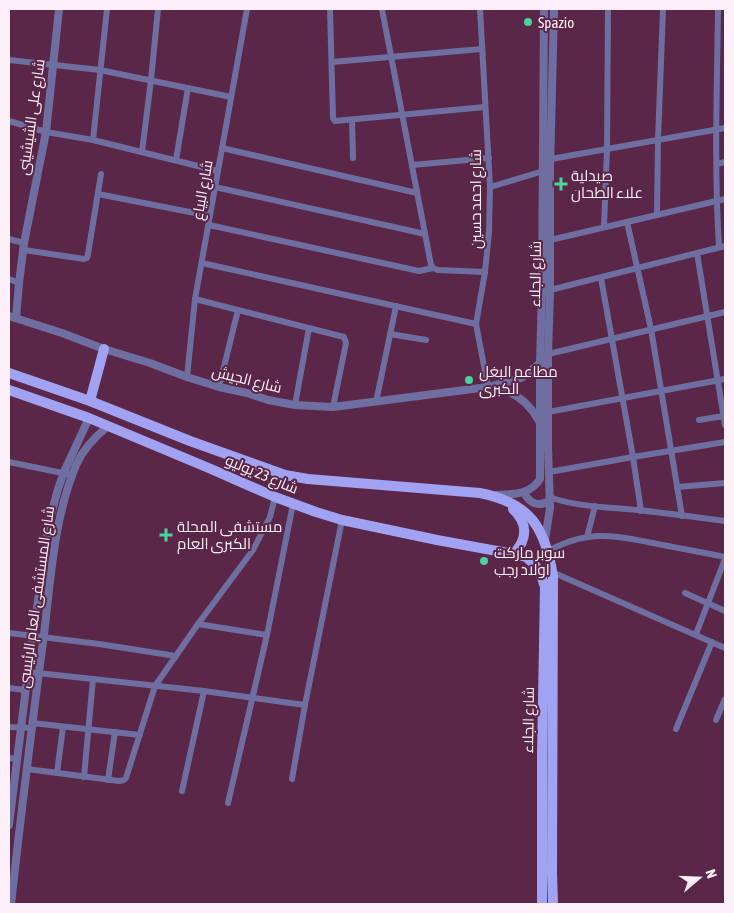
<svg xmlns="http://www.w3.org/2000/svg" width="734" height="913" font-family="'Asap Condensed',Cairo,sans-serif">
	<rect width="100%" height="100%" fill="#5a2748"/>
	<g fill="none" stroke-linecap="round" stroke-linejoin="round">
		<g stroke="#6e6fa0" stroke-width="6">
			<path d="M330,9L333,118L335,121L485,107"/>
			<path d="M382,9L431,265L433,268L438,270L485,272"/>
			<path d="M480,9L490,187L489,232L485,272L476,324L488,387"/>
			<path d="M718,9C717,88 714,168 719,247"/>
			<path d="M9,60L100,70L231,97"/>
			<path d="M332,62L482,49"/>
			<path d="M352,120L353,158"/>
			<path d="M9,121L46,132L93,140L218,171"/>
			<path d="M93,140L107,9"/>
			<path d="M222,148L417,193"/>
			<path d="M142,152L151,80L158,9"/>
			<path d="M551,159L725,128"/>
			<path d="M176,160L188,88"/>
			<path d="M717,164L725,162"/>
			<path d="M412,165L489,158"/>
			<path d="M215,187L425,234"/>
			<path d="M490,187L547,170"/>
			<path d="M98,194L210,216"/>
			<path d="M657,215L658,140L663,9"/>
			<path d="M627,222L651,329L682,516"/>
			<path d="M209,225L419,271L433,268"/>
			<path d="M604,227L607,149L608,9"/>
			<path d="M9,239L24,243"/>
			<path d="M546,241L725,199"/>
			<path d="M24,250L84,259L87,258L88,254L101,174"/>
			<path d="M697,253L725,425"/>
			<path d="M202,263L476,324"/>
			<path d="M601,278L633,457L641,511"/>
			<path d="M9,279L19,283"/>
			<path d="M542,292L725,246"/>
			<path d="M195,299L344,337L346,343L333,407"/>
			<path d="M390,334L426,340"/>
			<path d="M544,355L725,312"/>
			<path d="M187,377L195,299L247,9"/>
			<path d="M219,387L238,310"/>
			<path d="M376,402L396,306"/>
			<path d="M295,405L309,328"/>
			<path d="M548,412L725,379"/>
			<path d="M699,420L724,416"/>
			<path d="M9,462L72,475"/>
			<path d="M549,472L633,457L725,442"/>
			<path d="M677,487L725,483"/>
			<path d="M549,497C577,507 607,507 637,510C666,513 696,517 725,521"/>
			<path d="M587,537L595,506"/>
			<path d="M548,551C561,544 574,539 588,537C610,534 632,539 653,543C677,548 701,552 725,557"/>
			<path d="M552,572L725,648"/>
			<path d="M685,593L725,611"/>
			<path d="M198,624L267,635"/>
			<path d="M9,633L99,644L176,656"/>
			<path d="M696,634L725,559"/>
			<path d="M28,672L204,691L305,705"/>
			<path d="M9,688L25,690"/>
			<path d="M716,720L725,699"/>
			<path d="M32,723L140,735"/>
			<path d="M9,727L31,728"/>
			<path d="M676,729L712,642"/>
			<path d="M9,758L17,759"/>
			<path d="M27,769L119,781L124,780L126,778L155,686L198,624L253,550L270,517L275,497"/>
			<path d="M57,773L63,727"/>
			<path d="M84,777L93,679"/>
			<path d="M292,779L305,705L342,520"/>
			<path d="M108,780L115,732"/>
			<path d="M182,791L204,691"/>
			<path d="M228,803L267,635L293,504"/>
		</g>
		<g stroke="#6e6fa0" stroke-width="8">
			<path d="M9,316L62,333L104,349L150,363L187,377L219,387L247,393L268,400L295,405L333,407L488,387L518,379L523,377L540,363"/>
			<path d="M16,318L19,283L24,243L46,132L59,9"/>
			<path d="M492,388C514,390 529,403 539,421"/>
			<path d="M524,492C529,504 539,507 549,501"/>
			<path d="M493,495C510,494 530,496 540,479V363L542,292L544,9"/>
			<path d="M545,540L550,508L548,448V354L550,291V169L554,9"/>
			<path d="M9,825L28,672L49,522L58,489L64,472L89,418"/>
			<path d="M11,904C21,814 32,724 44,634C51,577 54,516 77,463C84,448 96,436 108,426"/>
		</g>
		<g stroke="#a1a2f2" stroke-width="10">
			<path d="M9,373L90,401L190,441L285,475L308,479L480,493C531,503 545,528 553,576L552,873L553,904"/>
			<path d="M9,390L89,418L211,469L275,497L316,512L342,520L437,540L513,554L526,557L534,564L540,572L545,587L542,756V904"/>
			<path d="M90,401L104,349"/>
			<path d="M513,554C528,540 528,523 513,509"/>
		</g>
	</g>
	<g fill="#4ad49c" stroke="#5a2748" stroke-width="2">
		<circle cx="528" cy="22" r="5"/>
		<path d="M558.5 176.5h5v5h5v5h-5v5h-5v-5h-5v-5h5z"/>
		<circle cx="469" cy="380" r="5"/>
		<path d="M163.5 527.5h5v5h5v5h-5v5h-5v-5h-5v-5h5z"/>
		<circle cx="484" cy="561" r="5"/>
	</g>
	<g text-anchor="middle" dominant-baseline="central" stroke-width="4" stroke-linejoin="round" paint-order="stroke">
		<g font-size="15" fill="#fef0f8" stroke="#5a2748" text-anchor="start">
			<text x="538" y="22">Spazio</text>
			<text x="571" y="175">صيدلية<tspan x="571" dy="17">علاء الطحان</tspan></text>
			<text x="479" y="371">مطاعم البغل<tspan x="479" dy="17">الكبرى</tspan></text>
			<text x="177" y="526">مستشفى المحلة<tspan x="177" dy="17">الكبرى العام</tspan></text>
			<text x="494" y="552">سوبر ماركت<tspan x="494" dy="17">اولاد رجب</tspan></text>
		</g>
		<g font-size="15" fill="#fef0f8" stroke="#5a2748">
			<text transform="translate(31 117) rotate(-82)">شارع على الشيشينى</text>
			<text transform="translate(202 190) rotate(-80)">شارع البياع</text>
			<text transform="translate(475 199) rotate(-90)">شارع احمد حسين</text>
			<text transform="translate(535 274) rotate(-89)">شارع الجلاء</text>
			<text transform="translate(247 379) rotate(14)">شارع الجيش</text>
			<text transform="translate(262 474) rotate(23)">شارع 23 يوليو</text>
			<text transform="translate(36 597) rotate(-82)">شارع المستشفى العام الرئيسى</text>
			<text transform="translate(528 720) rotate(-89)">شارع الجلاء</text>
		</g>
	</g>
	<rect width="734" height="913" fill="none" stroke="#fef0f8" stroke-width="20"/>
	<g transform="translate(699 878) rotate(71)" stroke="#5a2748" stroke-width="4" paint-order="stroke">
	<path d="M0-4L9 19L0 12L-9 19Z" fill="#fef0f8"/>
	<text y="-8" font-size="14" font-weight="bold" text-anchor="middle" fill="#fef0f8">N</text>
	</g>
</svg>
